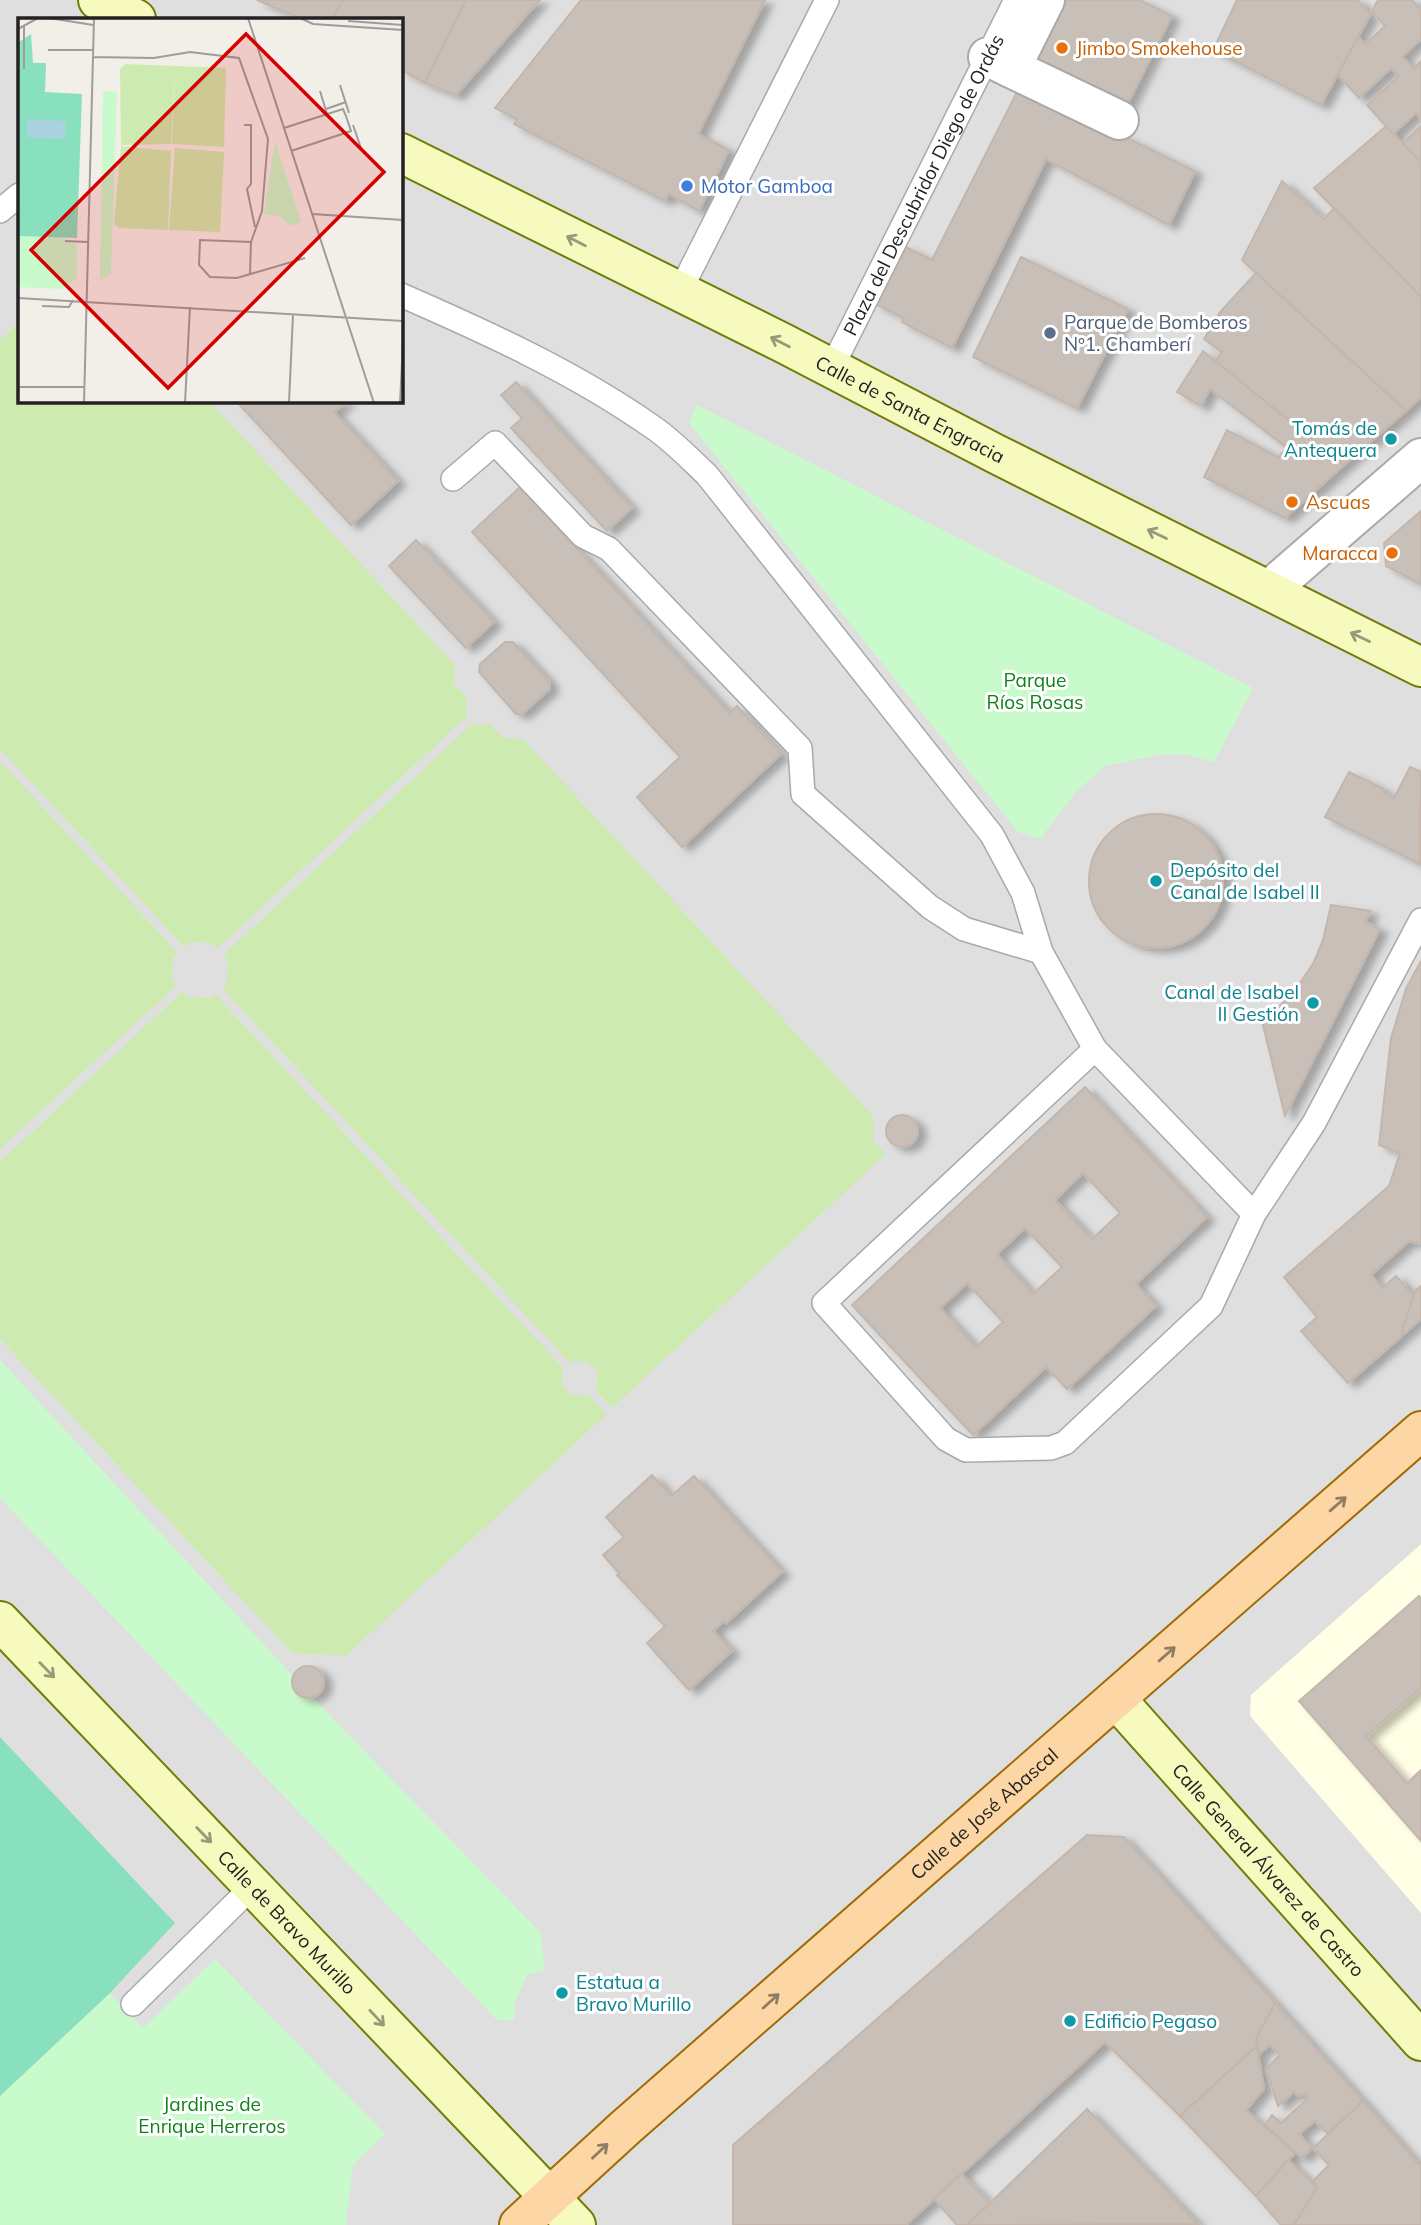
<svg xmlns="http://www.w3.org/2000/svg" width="1421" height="2225" font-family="Mulish,sans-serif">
	<defs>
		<filter id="shadow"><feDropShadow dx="8" dy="4.5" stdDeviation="3.5" flood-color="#0004"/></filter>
	</defs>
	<rect width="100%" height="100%" fill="#f2efe9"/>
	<path fill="#e0dfdf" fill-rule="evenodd" d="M0,0H1421V2225H0ZM19,19H401V401H19Z"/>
	<path fill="#ffffe5" d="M1421,1544V1913L1250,1716L1251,1695Z"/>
	<g fill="#cdebb0">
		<path d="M19,322V401H209L455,665L453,683L467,698L466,717L217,949L212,943L190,942L184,947L0,749V340Z"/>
		<path d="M472,724H490L503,738L523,739L873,1116V1140L886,1154L612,1408L594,1389L597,1386V1372L587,1362L572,1361L570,1363L222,988L227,982L228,960L223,955Z"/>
		<path d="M0,761L178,953L173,958L172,981L177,985L0,1149Z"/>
		<path d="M182,992L188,997L211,998L215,994L564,1369L562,1371V1385L572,1396L588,1395L607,1414L346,1656L292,1653L0,1339V1162Z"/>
	</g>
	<g fill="#c8facc">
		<path d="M697,405L1253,688L1214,762L1188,755L1163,754L1105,766L1075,793L1040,839L1018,832L689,423Z"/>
		<path d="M0,1360L293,1676L292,1688L300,1697L313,1698L540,1932L545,1970L527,1975L515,2002L514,2020H497L0,1498Z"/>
		<path d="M215,1959L385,2134L353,2165L346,2225H0V2096L110,1993L143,2028Z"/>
	</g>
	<path fill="#88e0be" d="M0,1737L175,1923L110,1993L0,2096Z"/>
	<g fill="#c7bfb8" stroke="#c4b6ab" stroke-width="2" fill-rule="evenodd" filter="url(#shadow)">
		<path d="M257,0H343L333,19H301Z"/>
		<path d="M343,0H466L425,83L401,70V19H333Z"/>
		<path d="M466,0H540L456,95L425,83Z"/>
		<path d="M581,0H765L698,134L729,150L699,211L669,194L665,201L514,124L517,119L495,108Z"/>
		<path d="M1064,0H1140L1172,16L1125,109L1033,61Z"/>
		<path d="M1237,0H1358L1370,15L1321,105L1213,50Z"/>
		<path d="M1378,0H1412L1421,10V39L1402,57L1414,68L1421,61V119L1416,113L1393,134L1367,105L1399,76L1391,68L1359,98L1338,75L1358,37L1365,44L1385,26L1372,11Z"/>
		<path d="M1020,86L1195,171L1169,225L1046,159L952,348L902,322L904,318L875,304L904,246L932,260Z"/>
		<path d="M1386,126L1421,162V297L1314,188Z"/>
		<path d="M1421,126V162L1403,143Z"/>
		<path d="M1282,181L1324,219L1334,208L1421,297V397L1406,411L1242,260Z"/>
		<path d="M1021,257L1128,309L1077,408L973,357Z"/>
		<path d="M1256,273L1406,411L1344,465L1215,361L1222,352L1204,339L1220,312Z"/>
		<path d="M1203,351L1344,465L1285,518L1204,477L1227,430L1278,457L1287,448L1210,389L1201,406L1177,392Z"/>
		<path d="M516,382L632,508L607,531L511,428L522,418L501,395Z"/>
		<path d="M236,401H347L334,412L398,481L351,525Z"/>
		<path d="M520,487L729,713L737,706L781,754L682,847L637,797L680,757L472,532Z"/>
		<path d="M1421,511V584L1386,566L1384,543Z"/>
		<path d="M416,540L494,622L466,648L389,566Z"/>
		<path d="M505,642H513L549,681L550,689L522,714H516L479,672L480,664Z"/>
		<path d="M1410,767L1421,772L1420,864L1325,817L1349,772L1384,789L1383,792L1394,798Z"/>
		<circle cx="1156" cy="881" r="67"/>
		<path d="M1331,905L1371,911L1365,922L1380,929L1285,1116L1262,1021L1292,995L1314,962L1323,940Z"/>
		<path d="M1421,961V1244L1409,1241L1371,1275L1382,1288L1396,1276L1414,1296L1401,1337L1348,1383L1301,1331L1317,1317L1284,1277L1389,1186L1400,1153L1379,1145L1391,1038L1406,989Z"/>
		<path d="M1085,1087L1207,1217L1136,1284L1156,1306L1067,1389L1046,1367L973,1435L852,1305ZM1083,1173L1120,1213L1092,1239L1055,1200ZM1025,1228L1062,1267L1033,1294L997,1254ZM967,1283L1003,1322L976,1347L940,1308Z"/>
		<circle cx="902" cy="1131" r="16"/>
		<path d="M1421,1286V1319L1404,1334L1402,1332L1415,1291Z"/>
		<path d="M652,1475L671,1496L694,1476L782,1572L726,1623L724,1621L713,1631L732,1651L689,1690L647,1643L665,1626L617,1575L619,1573L603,1555L624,1537L606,1517Z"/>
		<path d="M1419,1596L1421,1599V1688L1366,1736L1407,1783L1421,1770V1841L1299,1701Z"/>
		<circle cx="308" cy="1682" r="16"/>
		<path d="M1087,1835L1124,1837L1275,2003L1256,2039L1257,2046L1180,2116L1105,2042L906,2225H733V2145Z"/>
		<path d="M1275,2003L1363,2101L1328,2134L1315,2121L1299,2134L1312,2148L1302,2158L1265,2125L1272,2115L1281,2123L1308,2098L1305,2094L1298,2096L1294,2092L1278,2106L1266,2069L1280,2055L1270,2045L1260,2053L1256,2039Z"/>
		<path d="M1257,2046L1264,2089L1246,2110L1295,2153L1256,2196L1180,2116Z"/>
		<path d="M1363,2101L1421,2167V2225H1294L1317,2187L1313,2181L1329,2165L1313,2148Z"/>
		<path d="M1087,2109L1198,2224L967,2225L990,2203Z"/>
		<path d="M1288,2160L1317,2187L1294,2225H1281L1256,2196Z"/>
		<path d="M961,2174L990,2203L967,2225H957L934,2199Z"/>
	</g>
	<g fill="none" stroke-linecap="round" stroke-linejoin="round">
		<defs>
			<g id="lane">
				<path d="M0,211L19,195"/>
				<path d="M679,293L827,0"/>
				<path d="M401,295C488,333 576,373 654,428C673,441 690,459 707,475L992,835L1023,893L1041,952L1095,1049"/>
				<path id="s1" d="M831,369L1016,0"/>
				<path d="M453,479L495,443L583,536L609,549L800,748L803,794L930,907L964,929L1041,952"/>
				<path d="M1254,1214L1095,1049L824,1303L946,1439L966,1450L1051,1448L1065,1443L1211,1306L1254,1214L1314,1123L1421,920"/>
				<path d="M133,2004L253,1886"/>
			</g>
			<g id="street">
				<path d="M988,57L1119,120"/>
				<path d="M1011,68L1045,0"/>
				<path d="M1269,590L1421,458"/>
			</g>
			<g id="secondary">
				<path d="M98,0L136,19"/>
				<path id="s2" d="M401,153L785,344L996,454L1421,667"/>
				<path id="s3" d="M0,1621L576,2225"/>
				<path id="s4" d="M1116,1699L1421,2041"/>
			</g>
			<g id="primary">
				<path id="s5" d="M519,2225L626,2127L1421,1431"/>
			</g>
		</defs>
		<use href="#lane" stroke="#a9a9a9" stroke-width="26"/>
		<use href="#street" stroke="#a9a9a9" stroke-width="42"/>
		<use href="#secondary" stroke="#707d05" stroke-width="42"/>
		<use href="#primary" stroke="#a06b00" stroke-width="42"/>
		<use href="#lane" stroke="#fff" stroke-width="23"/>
		<use href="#street" stroke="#fff" stroke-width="38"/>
		<use href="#secondary" stroke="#f7fabf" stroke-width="38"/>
		<use href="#primary" stroke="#fcd6a4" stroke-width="38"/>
	</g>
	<defs><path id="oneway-shaft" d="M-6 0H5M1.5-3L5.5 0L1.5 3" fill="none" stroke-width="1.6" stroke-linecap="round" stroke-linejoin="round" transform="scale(1.75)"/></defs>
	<g stroke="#979978">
		<use href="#oneway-shaft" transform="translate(576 241) rotate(-153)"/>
		<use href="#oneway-shaft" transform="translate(780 342) rotate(-153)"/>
		<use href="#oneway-shaft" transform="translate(1157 534) rotate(-154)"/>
		<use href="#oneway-shaft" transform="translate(1360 637) rotate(-154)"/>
		<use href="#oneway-shaft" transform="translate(47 1670) rotate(46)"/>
		<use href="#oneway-shaft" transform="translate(204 1835) rotate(46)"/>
		<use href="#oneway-shaft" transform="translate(377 2018) rotate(47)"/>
	</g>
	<g stroke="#8f7c63">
		<use href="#oneway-shaft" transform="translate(1338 1504) rotate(-41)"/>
		<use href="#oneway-shaft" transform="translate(1167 1654) rotate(-41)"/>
		<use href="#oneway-shaft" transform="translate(771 2001) rotate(-42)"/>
		<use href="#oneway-shaft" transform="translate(600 2151) rotate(-43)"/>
	</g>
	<g fill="#e8710a" stroke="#fff" stroke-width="2.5">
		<circle cx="1062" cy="48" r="7"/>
		<circle cx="1292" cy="502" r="7"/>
		<circle cx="1392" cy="553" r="7"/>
	</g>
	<circle fill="#3f7fe0" stroke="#fff" stroke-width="2.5" cx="687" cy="186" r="7"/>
	<circle fill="#5c6f8a" stroke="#fff" stroke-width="2.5" cx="1050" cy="333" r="7"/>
	<g fill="#0f9aa8" stroke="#fff" stroke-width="2.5">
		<circle cx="1391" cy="439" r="7"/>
		<circle cx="1156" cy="881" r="7"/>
		<circle cx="1313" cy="1003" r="7"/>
		<circle cx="562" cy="1993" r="7"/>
		<circle cx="1070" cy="2021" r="7"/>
	</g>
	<g text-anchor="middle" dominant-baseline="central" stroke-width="6" stroke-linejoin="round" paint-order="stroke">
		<g font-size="19" fill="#c56008" stroke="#fff" text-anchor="start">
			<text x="1076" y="48">Jimbo Smokehouse</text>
			<text x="1306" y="502">Ascuas</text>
			<text x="1378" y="553" text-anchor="end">Maracca</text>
		</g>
		<g font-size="19" fill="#222" stroke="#fff">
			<text stroke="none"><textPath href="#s1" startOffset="206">Plaza del Descubridor Diego de Ordás</textPath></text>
			<text stroke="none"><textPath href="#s2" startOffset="570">Calle de Santa Engracia</textPath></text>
			<text stroke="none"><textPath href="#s5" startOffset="621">Calle de José Abascal</textPath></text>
			<text stroke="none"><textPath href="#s4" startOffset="229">Calle General Álvarez de Castro</textPath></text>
			<text stroke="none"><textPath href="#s3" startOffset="416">Calle de Bravo Murillo</textPath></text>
		</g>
		<g font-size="19" fill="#366cbe" stroke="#fff" text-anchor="start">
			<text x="701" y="186">Motor Gamboa</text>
		</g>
		<g font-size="19" fill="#4e5e75" stroke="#fff" text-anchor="start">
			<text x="1064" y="322">Parque de Bomberos<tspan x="1064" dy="22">Nº1. Chamberí</tspan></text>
		</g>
		<g font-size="19" fill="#0d838f" stroke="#fff" text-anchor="start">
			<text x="1377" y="428" text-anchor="end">Tomás de<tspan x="1377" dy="22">Antequera</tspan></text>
			<text x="1170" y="870">Depósito del<tspan x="1170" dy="22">Canal de Isabel II</tspan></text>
			<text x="1299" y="992" text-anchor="end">Canal de Isabel<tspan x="1299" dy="22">II Gestión</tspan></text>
			<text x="576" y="1982">Estatua a<tspan x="576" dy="22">Bravo Murillo</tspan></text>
			<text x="1084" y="2021">Edificio Pegaso</text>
		</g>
		<g font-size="19" fill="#0c8416" stroke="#fff">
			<text x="1035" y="680">Parque<tspan x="1035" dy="22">Ríos Rosas</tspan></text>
			<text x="212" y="2104">Jardines de<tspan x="212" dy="22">Enrique Herreros</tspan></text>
		</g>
	</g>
	<g transform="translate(18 18)">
		<rect width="385" height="385" fill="#f2efe9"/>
		<path d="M107,46L208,50L206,129L154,126L157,50L153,126L103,127L102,51ZM103,128L153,133L150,212L101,210L96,205ZM157,130L206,134L202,214L151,212Z" fill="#cdebb0"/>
		<path d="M93,73L99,74L93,256L82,262L85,74ZM257,123L283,204L272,208L261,198L246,196ZM0,218L46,220L59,227V260L44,271L0,269Z" fill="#c8facc"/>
		<path d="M13,16L15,45H28L27,74L64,76L59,220L0,218L1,24Z" fill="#88e0be"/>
		<path d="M9,101L48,103L47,121L9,119Z" fill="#aad3df"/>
		<path fill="none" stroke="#9f9d99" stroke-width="2" d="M31,0L75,7M230,0L356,385M282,0L295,6L385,12M330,3L385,7M6,8V51M0,11L20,0M30,32H75M75,39L136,40L172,34L221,40L250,121L244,193L233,224M322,67L331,95M302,73L309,96M308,91L328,84M226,107H233V166L229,171L237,209M335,107L343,130M266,110L325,91L328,98L333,113L273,133M294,196L385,202M47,223L70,224M232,255L233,224L182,222L181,247L192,259L219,260L287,240M0,280L385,303M24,288L51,289L55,282M0,369H67M66,385L76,0M167,385L172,289M271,385L275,296M382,385L385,323"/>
		<path fill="#d40000" fill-opacity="0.15" stroke="#d40000" stroke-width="3.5" d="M228,16L366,154L150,370L13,232Z"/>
		<rect width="385" height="385" fill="none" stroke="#222" stroke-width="3.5"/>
	</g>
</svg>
